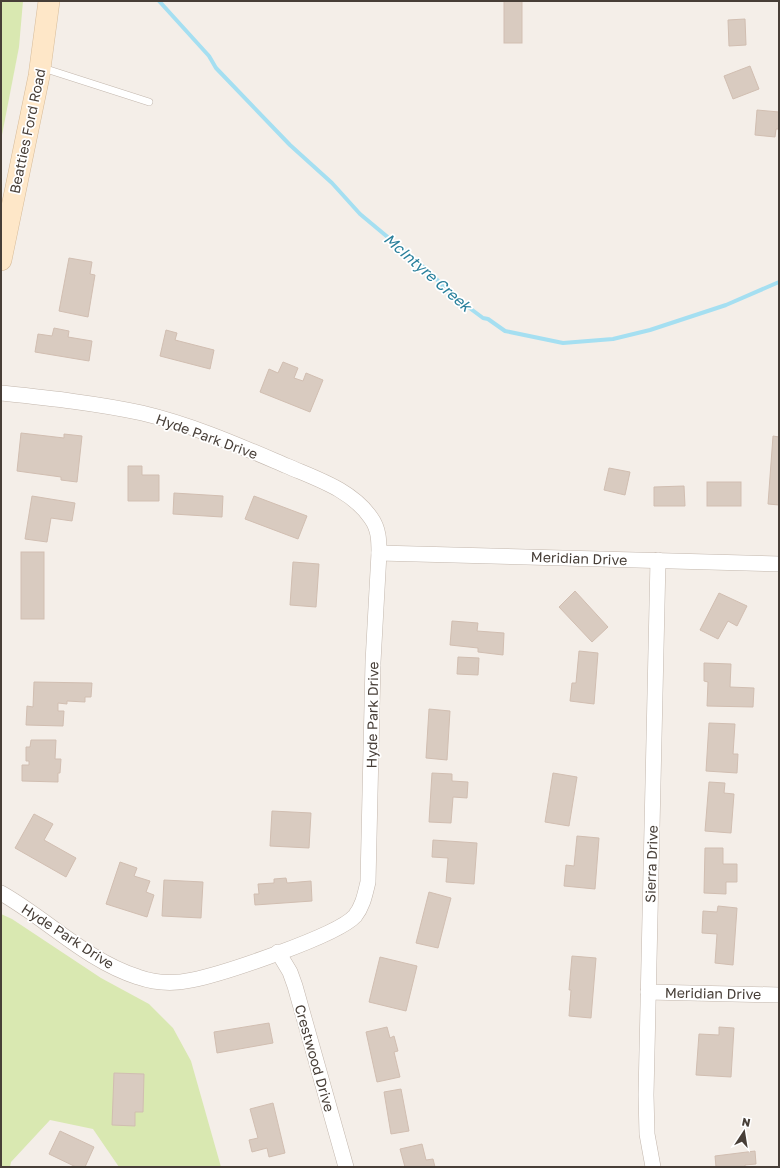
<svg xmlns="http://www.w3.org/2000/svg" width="780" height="1168" font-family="'Golos Text',sans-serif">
	<rect width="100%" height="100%" fill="#f4eee8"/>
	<g fill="#d9e8b1">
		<path d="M1,1H23L19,47L1,140Z"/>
		<path d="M1,914L12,919L101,978L149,1004L173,1028L191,1061L221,1167H119L93,1129L50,1120L11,1162L10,1167H1Z"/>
	</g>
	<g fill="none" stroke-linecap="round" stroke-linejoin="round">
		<path stroke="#a5dff1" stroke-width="4" d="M159,1L209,56L216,68L290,145L332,183L360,214L432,274L448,292L483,318L488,319L505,331L563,343L613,339L650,330L726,305L779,282"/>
	</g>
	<g fill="#d9cbc0" stroke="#d1beb1">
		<rect x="504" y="1" width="18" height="42"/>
		<path d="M745,19L746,45L729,46L728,20Z"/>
		<path d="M750,66L759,89L733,99L724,76Z"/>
		<path d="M757,110L779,112V129H776L775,137L755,135Z"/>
		<path d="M69,258L92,262L90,274L95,275L88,317L59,311Z"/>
		<path d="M54,328L69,331L68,337L92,341L89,361L35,352L38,334L52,336Z"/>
		<path d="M166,330L177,333L175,340L214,350L210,369L160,356Z"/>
		<path d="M283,362L298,368L294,378L303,381L306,373L323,380L310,412L260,392L269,369L278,373Z"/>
		<path d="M21,433L64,438V434L82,436L77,482L61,480V477L17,471Z"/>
		<path d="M773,436L779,437V505L768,504Z"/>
		<path d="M128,466H142V475H159V501H128Z"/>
		<path d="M609,468L630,472L625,495L604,490Z"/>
		<rect x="707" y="482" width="34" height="24"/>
		<path d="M684,486L685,506H654V487Z"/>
		<path d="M174,493L223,496L222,517L173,514Z"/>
		<path d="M32,496L75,503L72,521L51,518L47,542L25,539Z"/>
		<path d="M254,496L307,516L298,539L245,519Z"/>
		<rect x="21" y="552" width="23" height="67"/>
		<path d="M293,562L319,564L316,607L290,605Z"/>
		<path d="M575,591L608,627L592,642L559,607Z"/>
		<path d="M719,593L747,606L737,626L728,621L718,639L700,630Z"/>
		<path d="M452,621L478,623L477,631L504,633L503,655L478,652V648L450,645Z"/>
		<path d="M579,651L598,653L594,704L570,701L572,683H576Z"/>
		<path d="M458,657L479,658L478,675L457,674Z"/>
		<path d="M704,663L731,664L730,687L754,688L753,707L707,706L708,682L704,681Z"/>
		<path d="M34,682L92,683L91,697H85V702L67,701V704L58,703V711H64L63,726L26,725L27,706L33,707Z"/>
		<path d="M429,709L450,711L447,760L426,758Z"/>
		<path d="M709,723L735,724L733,754H738L737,773L706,771Z"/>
		<path d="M31,740H56L55,759H61L60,773H58V782L22,781V765H29V761H26V747H30Z"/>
		<path d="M432,773L452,774V781L468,782L467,798L453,797L451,823L429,822Z"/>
		<path d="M553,773L577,777L569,826L545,822Z"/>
		<path d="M709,782L725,783L724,793L734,794L731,833L705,831Z"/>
		<path d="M272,811L311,813L309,848L270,846Z"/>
		<path d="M34,814L53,824L44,840L76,858L66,877L15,848Z"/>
		<path d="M577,836L599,838L595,889L564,886L566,865L574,866Z"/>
		<path d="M433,840L477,843L474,884L446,882L448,858L432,857Z"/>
		<path d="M705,848H723V864H737V882H726V894L704,893Z"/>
		<path d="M120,862L137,868L134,876L150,881L146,892L154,895L147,917L106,904Z"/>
		<path d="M286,878L287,883L311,881L312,901L255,905L254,894H259L258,884L274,883V879Z"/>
		<path d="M164,880L203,882L201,918L162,916Z"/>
		<path d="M429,892L451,898L438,948L416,943Z"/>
		<path d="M718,906L737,908L733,965L715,963L717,934L702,933L703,911L717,912Z"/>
		<path d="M572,956L596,958L591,1018L569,1016L571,990H569Z"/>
		<path d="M380,957L417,966L406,1011L369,1002Z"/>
		<path d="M269,1023L273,1043L217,1053L214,1032Z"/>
		<path d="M387,1027L390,1038L394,1036L398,1051L394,1052L400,1077L377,1082L366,1032Z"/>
		<path d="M719,1027L734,1028L731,1077L696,1075L699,1034L719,1035Z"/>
		<path d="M114,1073L144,1074L143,1112H135V1126L112,1125Z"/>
		<path d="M401,1089L409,1131L391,1134L384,1092Z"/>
		<path d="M273,1103L285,1153L269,1157L267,1148L252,1152L249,1140L258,1138L250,1109Z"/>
		<path d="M60,1131L94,1147L85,1167H76L49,1154Z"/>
		<path d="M422,1144L426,1160L433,1159L435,1167H405L400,1149Z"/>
		<path d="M755,1151L756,1164L745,1165V1167H716L715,1156Z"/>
	</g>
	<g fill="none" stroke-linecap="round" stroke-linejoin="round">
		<defs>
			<path id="service" d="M43,68L149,102"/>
			<g id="minor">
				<path d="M1,393C48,398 96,403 142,413C193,425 240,446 287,466C317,479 352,490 371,518C379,529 379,541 379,553L373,662L368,882C365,894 363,906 355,916C337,936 222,974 192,980C174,984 155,983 138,977C87,961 47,919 1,893"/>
				<path d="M379,553L779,564"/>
				<path d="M278,952L290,972L295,986L346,1167"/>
				<path d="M648,992L779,995"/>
				<path d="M653,1167L647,1134L646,1095L658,560"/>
			</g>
			<path id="secondary" d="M1,260L39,76L49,1"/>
		</defs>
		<use href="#service" stroke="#c3b7ad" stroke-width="8"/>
		<use href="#minor" stroke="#c3b7ad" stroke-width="16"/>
		<use href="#secondary" stroke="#d7bc9a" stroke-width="22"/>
		<use href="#service" stroke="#fff" stroke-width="7"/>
		<use href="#minor" stroke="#fff" stroke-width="15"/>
		<use href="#secondary" stroke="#fee7c8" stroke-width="21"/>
	</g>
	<g text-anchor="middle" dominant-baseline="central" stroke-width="3.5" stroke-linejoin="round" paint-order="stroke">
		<g font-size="14" fill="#473e37" stroke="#fff">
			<text transform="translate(27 131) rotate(-78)">Beatties Ford Road</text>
			<text transform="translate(207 436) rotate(20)">Hyde Park Drive</text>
			<text transform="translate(579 558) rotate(2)">Meridian Drive</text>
			<text transform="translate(372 715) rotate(-89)">Hyde Park Drive</text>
			<text transform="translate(651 864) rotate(-88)">Sierra Drive</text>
			<text transform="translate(68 936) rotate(33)">Hyde Park Drive</text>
			<text transform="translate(713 993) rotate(1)">Meridian Drive</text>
			<text transform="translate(315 1058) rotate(74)">Crestwood Drive</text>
		</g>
		<g font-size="15" font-style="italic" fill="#2a809c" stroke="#fff">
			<text transform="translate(428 272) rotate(41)">McIntyre Creek</text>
		</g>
	</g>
	<rect width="780" height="1168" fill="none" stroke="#473e37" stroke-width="4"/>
	<g transform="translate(744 1132) rotate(12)" stroke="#ffffff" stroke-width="3" paint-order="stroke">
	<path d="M0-3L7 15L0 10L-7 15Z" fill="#473e37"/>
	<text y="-6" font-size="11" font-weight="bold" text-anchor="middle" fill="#473e37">N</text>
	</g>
</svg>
